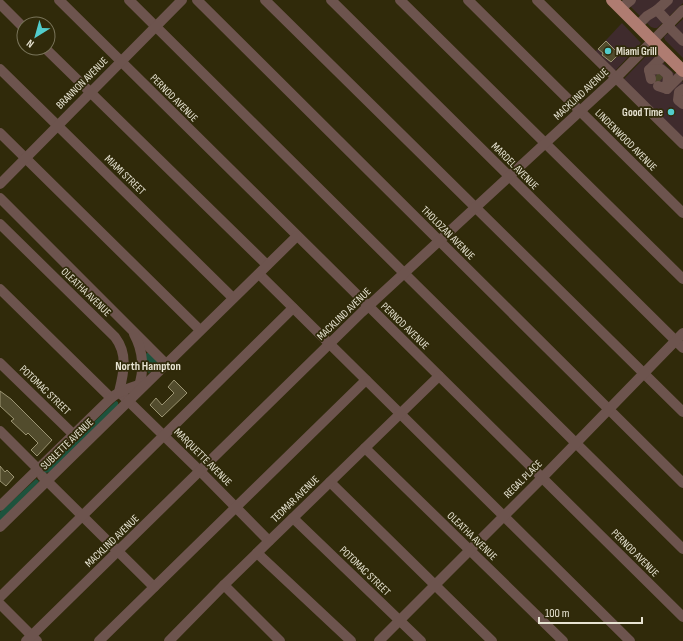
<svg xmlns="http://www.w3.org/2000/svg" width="683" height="641" font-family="'Sofia Sans Condensed',sans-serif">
	<rect width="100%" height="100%" fill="#302a0a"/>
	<g fill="#3f2b2d">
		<path d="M624,0H683V3L657,28H654L651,27Z"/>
		<path d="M683,19V58L665,40L664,37Z"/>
		<path d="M622,23L641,43L614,72L594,53Z"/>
		<path d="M649,53L654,54L683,82V141L622,81Z"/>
	</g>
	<g fill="#1d533d">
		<path d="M147,353H149L159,363L149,373L146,370V354Z"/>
		<path d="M116,401L118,402V405L50,472L45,473L44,471L46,468Z"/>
		<path d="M36,479L39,481L38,483L0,521V512Z"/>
	</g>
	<g fill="#524c2d" stroke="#9b9472">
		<path d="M606,41L619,54L611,62L602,55L603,53L598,49Z"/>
		<path d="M174,380L187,393L162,417L150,405L156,398L162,405L174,393L168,387Z"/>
		<path d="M0,391L11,399L52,440L37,456L31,450L38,443L28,433L26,435L11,421L14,419L0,406Z"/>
		<path d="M0,466L5,472L7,470L14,477L6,486L0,481Z"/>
	</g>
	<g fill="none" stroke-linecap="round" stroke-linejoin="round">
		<path stroke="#4b4628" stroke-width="10" stroke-dasharray="10 5" stroke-linecap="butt" d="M655,77L660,81"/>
		<g stroke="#6d544e" stroke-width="10">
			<path d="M59,0L683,617"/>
			<path d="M129,0L410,279L683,549"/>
			<path d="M197,0L683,483"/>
			<path d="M265,0L683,412"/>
			<path d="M331,0L683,348"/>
			<path d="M400,0L683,279"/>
			<path d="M468,0L683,213"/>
			<path d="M537,0L683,144"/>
			<path d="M668,0L657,10L670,24"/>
			<path d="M0,4L24,28"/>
			<path d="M621,8L631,0"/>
			<path d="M638,25L647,16L657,10"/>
			<path d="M668,26L683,41"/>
			<path d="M45,48L267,265"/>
			<path d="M0,69L233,298"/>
			<path d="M650,71L649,70L666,53"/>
			<path d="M651,79L649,70L661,69L668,75L667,89L658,86"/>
			<path d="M665,86L667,89L683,73"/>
			<path d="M683,89L679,92L678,100L683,104"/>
			<path d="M0,133L200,330"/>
			<path d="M0,184L182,0"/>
			<path d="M0,198L166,364"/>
			<path d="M0,224L115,337C128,354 124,372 119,392L200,471L269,541"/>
			<path d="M259,274L630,641"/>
			<path d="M0,289L111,398"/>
			<path d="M134,334C143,350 145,371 138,388"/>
			<path d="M0,363L73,434"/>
			<path d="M0,431L38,469"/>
			<path d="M365,448L563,641"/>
			<path d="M42,476L154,587"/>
			<path d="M330,482L492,641"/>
			<path d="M0,506L111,398C123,388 133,388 146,382"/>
			<path d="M293,518L421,641"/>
			<path d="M0,527L297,236"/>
			<path d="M257,553L351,641"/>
			<path d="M224,585L280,641"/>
			<path d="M0,597L293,308"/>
			<path d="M0,604L37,641"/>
			<path d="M26,641L362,312L616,78L683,10"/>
			<path d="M99,641L366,380"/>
			<path d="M169,641L224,585L439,376"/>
			<path d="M379,641L542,478L683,333"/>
		</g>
		<path stroke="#af7c71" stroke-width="12" d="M612,0L683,71"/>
	</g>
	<g fill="#52cdcc" stroke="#302a0a" stroke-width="1.5">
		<circle cx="608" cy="51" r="4"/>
		<circle cx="671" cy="112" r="4"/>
	</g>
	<g text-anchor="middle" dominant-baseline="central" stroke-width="3.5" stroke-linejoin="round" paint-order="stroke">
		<g font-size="11" font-weight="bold" fill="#e7e3d2" stroke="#302a0a" text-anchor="start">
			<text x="616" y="51">Miami Grill</text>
			<text x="663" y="112" text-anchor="end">Good Time</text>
		</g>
		<g font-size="11" fill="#e7e3d2" stroke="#302a0a">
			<text transform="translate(82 83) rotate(-45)">BRANNON AVENUE</text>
			<text transform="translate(581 94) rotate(-43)">MACKLIND AVENUE</text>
			<text transform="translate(174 98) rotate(45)">PERNOD AVENUE</text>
			<text transform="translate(626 140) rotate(45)">LINDENWOOD AVENUE</text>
			<text transform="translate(515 166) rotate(45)">MARDEL AVENUE</text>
			<text transform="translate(125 175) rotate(44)">MIAMI STREET</text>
			<text transform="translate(448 233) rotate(45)">THOLOZAN AVENUE</text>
			<text transform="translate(86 292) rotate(44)">OLEATHA AVENUE</text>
			<text transform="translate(344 314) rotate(-44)">MACKLIND AVENUE</text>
			<text transform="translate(405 326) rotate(44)">PERNOD AVENUE</text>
			<text transform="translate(45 390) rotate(44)">POTOMAC STREET</text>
			<text transform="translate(67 444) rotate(-44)">SUBLETTE AVENUE</text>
			<text transform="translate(203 457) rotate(45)">MARQUETTE AVENUE</text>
			<text transform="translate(523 479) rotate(-45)">REGAL PLACE</text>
			<text transform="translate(295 499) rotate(-44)">TEDMAR AVENUE</text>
			<text transform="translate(472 536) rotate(44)">OLEATHA AVENUE</text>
			<text transform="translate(112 541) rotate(-44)">MACKLIND AVENUE</text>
			<text transform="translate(635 553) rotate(45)">PERNOD AVENUE</text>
			<text transform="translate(365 571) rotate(44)">POTOMAC STREET</text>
		</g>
		<g font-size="12" font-weight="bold" fill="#e7e3d2" stroke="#302a0a">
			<text x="148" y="366">North Hampton</text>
		</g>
	</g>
	<g transform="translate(36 36) rotate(217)"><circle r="19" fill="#302a0a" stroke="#79745a"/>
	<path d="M0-3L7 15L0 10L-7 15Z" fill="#52cdcc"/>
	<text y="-6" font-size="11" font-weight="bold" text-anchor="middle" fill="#e7e3d2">N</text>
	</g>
	<path d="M539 617v6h103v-6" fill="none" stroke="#e7e3d2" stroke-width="2"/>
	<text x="545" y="617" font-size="12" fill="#e7e3d2" stroke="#302a0a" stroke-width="3" paint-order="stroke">100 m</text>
</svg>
